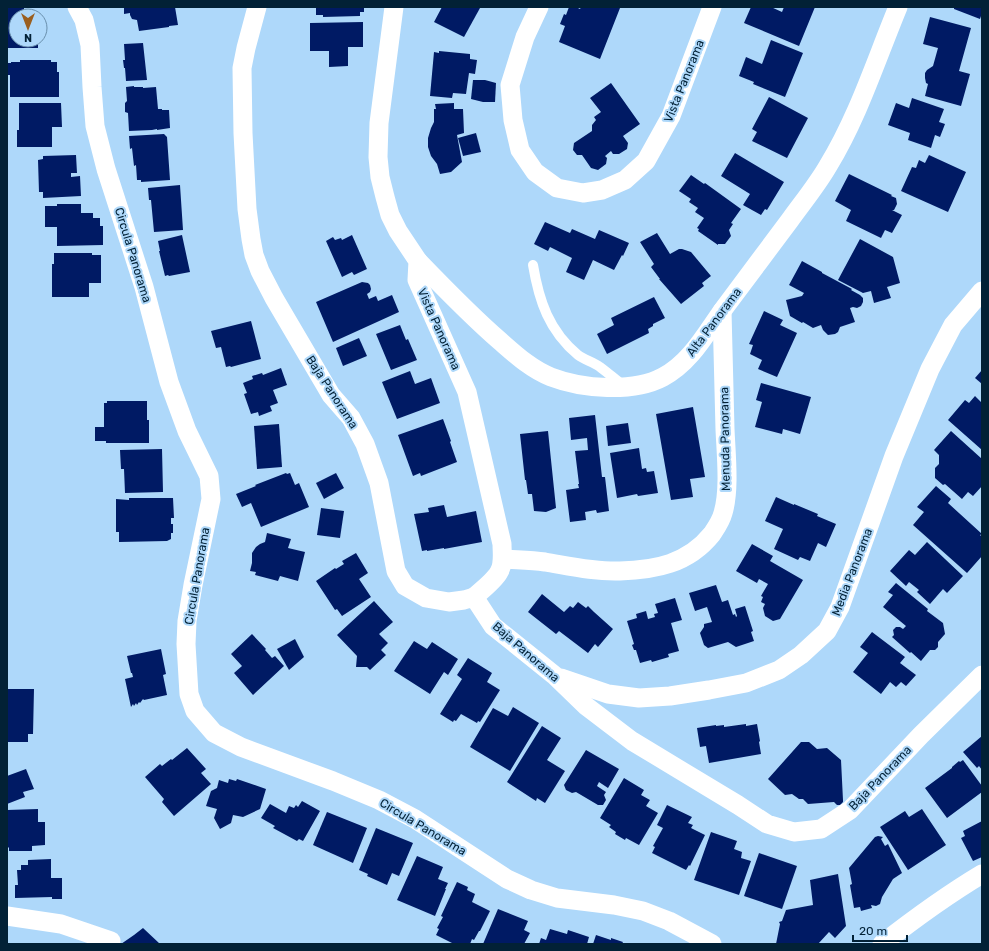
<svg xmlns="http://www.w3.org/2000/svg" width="989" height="951" font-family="Rubik,sans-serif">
	<rect width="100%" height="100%" fill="#aed8fa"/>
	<g fill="#001a64">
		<path d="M7,7H24V16H16V40H38V48H7Z"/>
		<path d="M124,7H175L178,25L169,26V27L139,31L137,20L132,19L130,15V13L124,14Z"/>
		<path d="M316,7H364V12H360V16L323,17V15H316Z"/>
		<path d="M442,7H477L480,8L464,37L434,22Z"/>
		<path d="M569,7H576L580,9L581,7H617L620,8L600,59L559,42L565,26L560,24L564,14L566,15Z"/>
		<path d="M751,7H771L782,12L784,7H815L799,46L744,23Z"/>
		<path d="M954,7H982V13L980,19L954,9Z"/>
		<path d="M930,17L971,28L959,71L970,74L961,106L925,96L928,84L926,83L925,78V73L927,70L933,66L938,48L923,44Z"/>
		<path d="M363,22V47H348V66L329,67V51H310V23Z"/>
		<path d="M771,40L803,53L785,97L753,84L754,82L739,76L746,57L762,64Z"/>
		<path d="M143,43L147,80L126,81L125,68H124L123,60H125L124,44Z"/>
		<path d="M439,51L470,54V59L477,60L475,74L469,73L466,94L453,93L452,98L430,96L434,52L439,53Z"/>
		<path d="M20,60H51V62H57V72H59V97H10V75H8V63H11V62H20Z"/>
		<path d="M473,80H485L496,83L495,102H483L471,99Z"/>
		<path d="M611,83L640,124L623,136L628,143L627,149L619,154H613L611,151L605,156L607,158L606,164L598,170L591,168L582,155H577L573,150L574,143L592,131V125L596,120L594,117L601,112L590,98Z"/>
		<path d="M134,86V87H143V88L156,87L158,109H162V110H169L170,128L157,130V129L152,130L129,131L128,113L125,112V103L127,101L126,87Z"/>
		<path d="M769,97L808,118L787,158L752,141L757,132L752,129Z"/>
		<path d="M912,98L944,109L939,122L945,124L940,137L935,135L931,148L908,140L910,133L888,125L896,103L909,108Z"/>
		<path d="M19,103H61L62,127H52V147H17V130H19Z"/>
		<path d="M454,103V109H463L464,133L457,135L462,162L451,172L440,174L437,164L431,156L428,147V138L431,128L434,122V109H436L435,104Z"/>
		<path d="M476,133L481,152L463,156L458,138Z"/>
		<path d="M164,134L167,137L170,180L141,182V180H137L136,165L134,166L132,148L130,149L129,136Z"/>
		<path d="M735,153L784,182L767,210L765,209L761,215L743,205L750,194L721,176Z"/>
		<path d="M76,155L77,173H71V177L80,176L81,196L43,198V192H39L38,160L43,159V156Z"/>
		<path d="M929,155L966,172L948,212L901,191L912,167L916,168L919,160L925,163Z"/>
		<path d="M849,174L892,195L891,196L896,198L897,204L894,210H892L902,215L892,233L885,230L881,238L846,221L851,210L835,201Z"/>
		<path d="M691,175L704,184L705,183L741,209L731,223L733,224L729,230L731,236L725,244H718V245L698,231L699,229L697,228L704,218L695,212L698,208L689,202L691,199L679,191Z"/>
		<path d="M180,185L183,230L154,232L151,200H149L148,188Z"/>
		<path d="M57,204H81V213H93V218H100V226H103V245L57,246V227H45V206H57Z"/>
		<path d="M545,222L570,233L572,229L595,239L599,230L629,243L623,256L622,255L614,270L593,260L584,280L566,272L572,258L550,247L548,251L534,244Z"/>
		<path d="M657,233L670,254L679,249H682L691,252L711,276L702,283L704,286L681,304L659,279H660L651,267L654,264L640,242Z"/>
		<path d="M182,235L190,272L169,276L168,275L165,276L159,251H160L158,241Z"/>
		<path d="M352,235L367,269L354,275L352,272L342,277L326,241L333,237L335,240L341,238L342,240Z"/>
		<path d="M860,239L893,257L900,283L887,287L891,298L874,303L871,291L863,293L838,280Z"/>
		<path d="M54,253H92V255H101V283H89V297H52V264H54Z"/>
		<path d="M802,261L822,272V273L852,289L851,290L860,295L863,298V302L861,306L857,308L853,307L850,308L855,322L840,327L838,332L835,334L828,335L823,330L821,325L813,328L803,322L802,323L790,316L786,300L802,296L804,293L789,285Z"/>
		<path d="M362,282L368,283L370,285L371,289L370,292L367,294L369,299L376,296L378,301L392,295L399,312L333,342L316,302Z"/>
		<path d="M654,297L665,318L653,324V326L648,329L649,333L607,354L597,334L614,325L611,318Z"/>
		<path d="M764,311L783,320L780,325L797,333L777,377L758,369L762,360L750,354L753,345L749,344Z"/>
		<path d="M251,321L261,359L231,367L230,366L226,367L221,347L216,348L211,331Z"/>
		<path d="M400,325L406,340L408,339L417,360L391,370L376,334Z"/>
		<path d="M359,338L367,356L343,366L336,348Z"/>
		<path d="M281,368L287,385L273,390L278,403L270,406L272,411L259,416L258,412L251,414L244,394L247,393L243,383L253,379L252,376L262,373L263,375Z"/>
		<path d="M982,370V384L975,378Z"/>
		<path d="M410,371L415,384L431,378L440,403L397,419L382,382Z"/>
		<path d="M761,383L811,397L800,434L783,429L782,434L755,427L762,402L756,400Z"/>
		<path d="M975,396L981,402L982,401V450L948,420L965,400L969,403Z"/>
		<path d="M107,401H147V420H149V443H106V441H95V427H104V403H107Z"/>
		<path d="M693,407L705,477L690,479L693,497L671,500L656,414Z"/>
		<path d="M595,415L602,477H605L609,511L597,513L596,510L585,512L586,520L570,522L566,490L579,488L578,484H579L575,451L588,450L587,438L571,440L569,418Z"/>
		<path d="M443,419L451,441L450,442L457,462L421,476L420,473L413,476L398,435Z"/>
		<path d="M628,423L631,443L608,446L606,426Z"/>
		<path d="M279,424L282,467L257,469L254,426Z"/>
		<path d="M548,431L556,508L546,512L534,511L532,494H528L526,480H525L520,434Z"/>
		<path d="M951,431L982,459V468L981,470L982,471V486L973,496L968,492L962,499L945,484L943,485L935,478V468L939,464V455L934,450Z"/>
		<path d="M639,448L642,469L646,468L647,472L654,471L658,493L638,496L637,494L617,498L610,453Z"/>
		<path d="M162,449L163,492L125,493L124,469H121L120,450Z"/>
		<path d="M286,473L287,474L290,473L295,485L299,483L309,507L261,527L251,503L242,507L236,494L256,486L255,485Z"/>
		<path d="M336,473L344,488L324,499L316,483Z"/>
		<path d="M936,486L951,499L948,503L982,534L980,535L982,537V556L967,573L913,525L924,512L917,507Z"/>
		<path d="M776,497L794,505V504L818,514L817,516L836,524L826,547L818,543L810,561L800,557L798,560L774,549L783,529L765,521Z"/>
		<path d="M129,498H173L174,518H171V524H173V533H171V539L167,541L119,542V532H116V499L129,500Z"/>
		<path d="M444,505L447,517L476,511L482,542L444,549V548L427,551V550L422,551L414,514L429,512L428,508Z"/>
		<path d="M321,508L344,511L340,538L317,535Z"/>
		<path d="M267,533L291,539L288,548L305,552L298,581L280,576L278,581L255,575L256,572L250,571L252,563V553L256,547L260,544L265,542Z"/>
		<path d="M927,542L963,576L947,593L943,589L930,604L917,592L919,590L909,582L906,586L890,571L909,550L915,555Z"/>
		<path d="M752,544L773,556L770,561L803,580L780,619L773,621L765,616L763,608L765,604L761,602L763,597L761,596L768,584L759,579L757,583L736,571Z"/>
		<path d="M356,553L368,573L359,579L371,597L342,616L337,609L335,610L316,581L335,568L336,569L344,564L342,561Z"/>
		<path d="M896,583L928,609L927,611L943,623L945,634L938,642V647L935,650H930L921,661L911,652L910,653L892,637L894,635L893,630L896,627H900L903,629L906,626L883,607L893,595L888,592Z"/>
		<path d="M716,585L722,602L728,600L733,615L735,614L736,617L737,616L735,609L745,606L753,631L751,632L754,641L736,647L728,642L708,648L704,645L700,633L704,627V624L712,622L707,607L695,611L689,593Z"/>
		<path d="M542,594L564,612L570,606L573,608L578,602L586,608L588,606L594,612L613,629L598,647L595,644L588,653L559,631L556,634L528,612Z"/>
		<path d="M675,598L682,620L671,623L679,651L668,654L669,657L652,662L651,660L640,663L636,650H634L632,645L634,644L627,621L637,618L636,614L646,611L648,619L655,617L654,614L658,613L655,604Z"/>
		<path d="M374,601L393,622L379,634L388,643L381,650L386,655L370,670L367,667H356L357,656L337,635Z"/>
		<path d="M872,632L905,657L900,663L916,675L906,686L901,682L896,687L890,682L881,694L853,672L868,653L860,647Z"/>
		<path d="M252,634L266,649L265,650L272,658L275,656L284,666L253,695L234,673L242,666L231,654Z"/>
		<path d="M295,639L304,657L289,670L277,649Z"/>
		<path d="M414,641L427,649L432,642L458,659L448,675L444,672L430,694L394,671Z"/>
		<path d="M161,649L166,674L163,675L167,695L144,700L143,699L140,703L139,702L137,705L136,703L134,706L133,704L131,707L125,679L133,677L132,673H131L127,656Z"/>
		<path d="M468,658L492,673L487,682L500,690L480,722L478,721L477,723L461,714L456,721L454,720L453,722L440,714L462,679L457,675Z"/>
		<path d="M7,689H34L33,734H28V742H7Z"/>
		<path d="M513,707L539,723L510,771L470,747L493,708L508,716Z"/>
		<path d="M746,724V726L757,724L760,741L759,742L761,754L709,763L706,746L700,747L697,728L716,725V726L724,725V727Z"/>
		<path d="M542,726L561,738L547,760L565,771L545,803L537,798L536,801L507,782Z"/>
		<path d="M982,736V770L979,766L977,768L963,752Z"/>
		<path d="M801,742H809L817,749L827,748L841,760L843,800V802L840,805H837L834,802L808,804L803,799H799L792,794L785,795L768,779Z"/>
		<path d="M187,748L206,769L201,773L211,784L174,816L162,802L164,799L145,777L160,764L162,766L171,759L172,760Z"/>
		<path d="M586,750L619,769L608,788L599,782L597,786L606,792L604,795L606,800L603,805H598L576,792L572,793L566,790L564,785Z"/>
		<path d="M963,760L982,786V792L947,818L925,788L952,768V767L959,761L960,762Z"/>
		<path d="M26,769L34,789L23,792L25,797L7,804V776Z"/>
		<path d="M624,778L644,790L641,795L650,800L646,806L658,813L639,845L626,838L625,840L615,834L616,832L609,827L611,825L600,818Z"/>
		<path d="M229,779L236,781L237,779L266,789L260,809L243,817L233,815L231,823L220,829L214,818L217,809L206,806L211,791L217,788L219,780L228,783Z"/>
		<path d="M302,801L320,811L303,841L299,839L297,841L273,828L275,826L261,818L270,804L286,813L289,806L294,808L296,805L298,807Z"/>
		<path d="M667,805L692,817L688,823L693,825L691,828L705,835L690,866L689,865L686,870L652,853L655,847L653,846L663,828L657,825Z"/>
		<path d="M38,809V822H45V845L32,846V851H9V848L8,847V841H7V810Z"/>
		<path d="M922,809L946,845L908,870L880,827L905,811L909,817Z"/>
		<path d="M327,812L367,828L353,863L313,845Z"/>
		<path d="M982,821V857L973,861L961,838L965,836L963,831Z"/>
		<path d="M376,828L413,843L399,876L392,873L387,885L367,876L368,874L359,870Z"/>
		<path d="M711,832L737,841L734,849L742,852L741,858L751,861L739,895L694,880Z"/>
		<path d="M878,836L883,837L881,839L885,846L888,844L902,873L893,879L882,897L880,904L876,906L871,905L872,908L861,911L860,907L854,908L850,885L852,884L849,868L875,837Z"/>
		<path d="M759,853L797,866L782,909L744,896Z"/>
		<path d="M417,856L443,867L438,879L448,883L445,889H446L435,916L397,900Z"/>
		<path d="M51,859V878H62V899H52V897L15,898V885H18L17,870H21V865H28V860Z"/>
		<path d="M838,874L846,926L835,938L829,932L818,944H776L780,924L779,922L782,921L786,910L813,905L810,880Z"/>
		<path d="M457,882L468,887L467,890L475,894L472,902L490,911L480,931H479L474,940L472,939L470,944H454L436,935L439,929L437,928L443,917L441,916Z"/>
		<path d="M498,909L528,921L524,930L530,933L524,944H483Z"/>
		<path d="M143,928L160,944H121L134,935Z"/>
		<path d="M550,929L567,934L568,930L589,937L587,944H539L541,938L546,940Z"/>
		<path d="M596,935L611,940V938L623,942L622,944H593Z"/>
	</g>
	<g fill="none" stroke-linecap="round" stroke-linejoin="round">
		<path stroke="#fff" stroke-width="10" d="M533,265C539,301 549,331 578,355C585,360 593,362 600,367C608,373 616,380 624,386"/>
		<g stroke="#fff" stroke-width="19">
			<path d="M77,7L84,20L90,45L92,87L95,126L106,169L144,287L169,382L187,431L209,476L211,499L193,585L187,621L186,644L189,694L195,711L214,733L241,747L333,781L379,800L415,819L507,879L531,890L557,898L614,905L643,911L669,921L712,944"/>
			<path d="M257,7L246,48L242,68L243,133L247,209L251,239L254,255L260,271L274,298L331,395L351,418L365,444L379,483L396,571L405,586L426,598L449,602L464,600L474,597L493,626L554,675L586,706L632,741L738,805L767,824L794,832L821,829L850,810L921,735L982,675"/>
			<path d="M394,7L379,123L378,157L380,177L385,197L390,215L398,231L418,261L417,280L467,392L502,544C502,553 504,564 499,572C495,580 481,591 474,597"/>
			<path d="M539,7L525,37L510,85L513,120L520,150L535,172L557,188L583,193L602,190L625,180L646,161L671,116L712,7"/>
			<path d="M418,261C445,289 471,316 500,341C516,355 531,369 551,377C582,389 633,393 663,377C693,361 708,329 728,303C749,275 769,248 790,220C803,202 817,185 828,166C858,117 876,60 898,7"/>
			<path d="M503,559C517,560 531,560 545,562C569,566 595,572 620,571C655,570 688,564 712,534C716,528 721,521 723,513C730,490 726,454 725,429C724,390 723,351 722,311"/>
			<path d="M561,678L608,694L639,698L670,696L709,690L746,683L779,670L801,655L827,631L840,607L894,456L930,369L953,325L982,291"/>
			<path d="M7,916L61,924L111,941"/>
			<path d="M882,944C914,919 947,895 982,874"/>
		</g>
	</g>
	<g text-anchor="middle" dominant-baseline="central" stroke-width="4" stroke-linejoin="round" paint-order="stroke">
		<g font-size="12" fill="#022136" stroke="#aed8fa">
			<text transform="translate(684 81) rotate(-68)">Vista Panorama</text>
			<text transform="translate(133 255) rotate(73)">Circula Panorama</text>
			<text transform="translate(714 322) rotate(-53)">Alta Panorama</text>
			<text transform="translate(439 329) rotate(66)">Vista Panorama</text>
			<text transform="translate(332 392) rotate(57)">Baja Panorama</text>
			<text transform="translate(725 439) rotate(-91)">Menuda Panorama</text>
			<text transform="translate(852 572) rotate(-69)">Media Panorama</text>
			<text transform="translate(197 576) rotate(-80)">Circula Panorama</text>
			<text transform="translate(526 652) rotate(41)">Baja Panorama</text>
			<text transform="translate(880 778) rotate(-46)">Baja Panorama</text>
			<text transform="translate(423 827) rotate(31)">Circula Panorama</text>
		</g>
	</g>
	<rect width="989" height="951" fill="none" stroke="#022136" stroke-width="16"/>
	<g transform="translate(28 28) rotate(180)"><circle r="19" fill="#aed8fa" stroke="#698fac"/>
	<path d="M0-3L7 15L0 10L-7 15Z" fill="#9a5f20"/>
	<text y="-6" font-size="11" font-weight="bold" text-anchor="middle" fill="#022136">N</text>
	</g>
	<path d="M853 935v6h54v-6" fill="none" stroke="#022136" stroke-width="2"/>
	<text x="859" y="935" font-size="12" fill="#022136" stroke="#aed8fa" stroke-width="3" paint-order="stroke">20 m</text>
</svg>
